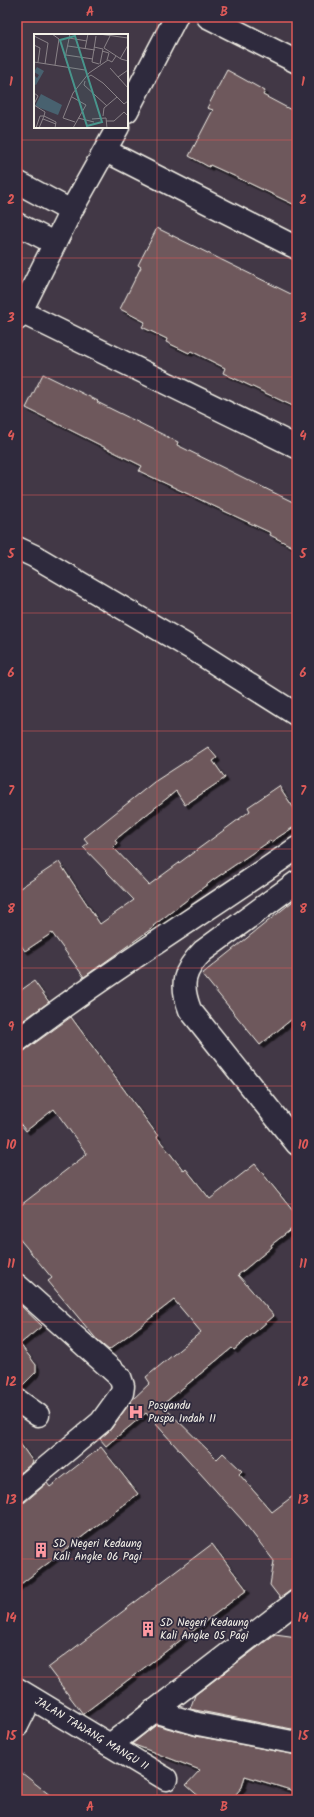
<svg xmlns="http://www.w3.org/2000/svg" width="314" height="1817" font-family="Kalam,sans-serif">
	<defs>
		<filter id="shadow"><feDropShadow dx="3.5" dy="3.5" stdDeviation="0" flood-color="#0009"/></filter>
	</defs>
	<rect width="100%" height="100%" fill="#423846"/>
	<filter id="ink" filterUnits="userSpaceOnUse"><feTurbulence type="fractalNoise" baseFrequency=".025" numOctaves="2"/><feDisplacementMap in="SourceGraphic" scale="8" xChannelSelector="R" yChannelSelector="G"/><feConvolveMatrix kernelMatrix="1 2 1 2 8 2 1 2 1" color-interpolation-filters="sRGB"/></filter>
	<g filter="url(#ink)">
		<g fill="#6e585c" stroke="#f4f1e8" filter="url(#shadow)">
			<path d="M227,70L265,91L263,95L297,113V206L234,176L210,165L209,167L189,156L213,110L207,108Z"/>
			<path d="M157,228L297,297V408L223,373L225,368L191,351L189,353L166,342L167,339L142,327L145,322L120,309L141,267L138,265Z"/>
			<path d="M43,374L98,401L97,402L178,442L177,445L297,504V549L270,535L271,533L139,471L142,466L26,408Z"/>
			<path d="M208,747L217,758L213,761L225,778L185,805L176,791L115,840L117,843L113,847L149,885L250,811L248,807L279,786L297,813V825L271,842L270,841L213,880L153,926L154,927L84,977L52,933L25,951L17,940V890L59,862L100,924L134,900L83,847L88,843L84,838L154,782Z"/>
			<path d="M297,898V1015L260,1045L202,974Z"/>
			<path d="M34,981L49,1002L17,1025V993Z"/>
			<path d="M71,1017L158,1136L157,1137L184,1171L186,1169L210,1199L255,1164L297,1216V1225L271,1245L272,1247L238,1275L274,1316L234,1350L232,1348L162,1405L217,1459L223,1453L242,1471L239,1474L272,1512L297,1493V1589L290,1591L280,1598L270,1585L274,1561L243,1521L146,1413L106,1446L100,1439L111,1429L132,1400L150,1383L146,1377L201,1332L174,1300L109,1350L98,1341L48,1281L52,1278L17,1236V1208L87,1154L54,1109L26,1131L17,1120V1053L24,1051Z"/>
			<path d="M17,1302L42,1326L20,1344L36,1365V1372L20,1388H17Z"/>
			<path d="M17,1439L33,1462L17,1476Z"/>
			<path d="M101,1447L138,1494L17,1587V1504L25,1502L47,1483L50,1487Z"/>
			<path d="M212,1544L247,1590L83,1714L48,1668Z"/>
			<path d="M275,1634L297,1637V1730L190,1709L195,1695Z"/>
			<path d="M156,1725L196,1736L297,1755V1792L245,1776L242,1787L231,1800H203L186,1785L200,1770L132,1744Z"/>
			<path d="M17,1769L56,1800H17Z"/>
		</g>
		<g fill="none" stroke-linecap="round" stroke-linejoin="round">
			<defs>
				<g id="minor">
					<path d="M208,17L297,62"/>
					<path d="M127,111L176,17"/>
					<path d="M106,151L297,248"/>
					<path d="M17,182L71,211"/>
					<path d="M17,224L54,243"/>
					<path d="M21,312L297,447"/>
					<path d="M17,319L71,211L118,127"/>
					<path d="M17,548L34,556L196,651L297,715"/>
					<path d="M297,882L203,951C183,971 180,984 190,1010L297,1144"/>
					<path d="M17,1041C107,972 204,913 297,848"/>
					<path d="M17,1285L120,1377L123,1386L122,1393L101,1422L17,1492"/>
					<path d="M17,1400L38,1415"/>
					<path id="s1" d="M17,1689L166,1779"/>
					<path d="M153,1711L198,1724L297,1743"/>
					<path d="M17,1726L31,1698"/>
					<path d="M110,1745L297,1601"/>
				</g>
			</defs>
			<use href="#minor" stroke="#f4f1e8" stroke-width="25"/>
			<use href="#minor" stroke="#2f2a3d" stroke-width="22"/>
		</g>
	</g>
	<path fill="none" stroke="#de5a58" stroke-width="1" stroke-opacity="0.55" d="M157,17V1800M17,140H297M17,258H297M17,377H297M17,495H297M17,613H297M17,731H297M17,849H297M17,968H297M17,1086H297M17,1204H297M17,1322H297M17,1440H297M17,1559H297M17,1677H297"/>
	<defs>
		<symbol id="hospital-bare" viewBox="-9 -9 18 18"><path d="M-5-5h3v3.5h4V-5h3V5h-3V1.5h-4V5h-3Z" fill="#ff9aa2" stroke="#2f2a3d" stroke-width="2.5" paint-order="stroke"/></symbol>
		<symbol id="building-bare" viewBox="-9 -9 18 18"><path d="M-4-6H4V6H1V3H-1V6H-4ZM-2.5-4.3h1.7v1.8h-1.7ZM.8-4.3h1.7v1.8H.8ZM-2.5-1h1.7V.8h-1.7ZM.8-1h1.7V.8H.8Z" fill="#ff9aa2" stroke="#2f2a3d" stroke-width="2.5" paint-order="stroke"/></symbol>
	</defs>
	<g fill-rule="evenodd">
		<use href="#hospital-bare" x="125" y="1401" width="22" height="22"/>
		<use href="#building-bare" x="30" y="1539" width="22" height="22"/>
		<use href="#building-bare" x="137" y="1618" width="22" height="22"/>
	</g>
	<g text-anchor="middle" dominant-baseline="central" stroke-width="3.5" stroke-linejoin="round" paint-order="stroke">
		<g font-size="11" fill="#f4f1e8" stroke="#2f2a3d" text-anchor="start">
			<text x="148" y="1406">Posyandu<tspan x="148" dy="13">Puspa Indah II</tspan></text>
			<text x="53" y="1544">SD Negeri Kedaung<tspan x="53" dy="13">Kali Angke 06 Pagi</tspan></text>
			<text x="160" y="1623">SD Negeri Kedaung<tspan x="160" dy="13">Kali Angke 05 Pagi</tspan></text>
		</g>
		<g font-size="11" fill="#f4f1e8" stroke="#2f2a3d">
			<text stroke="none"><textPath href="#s1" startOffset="87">JALAN TAWANG MANGU II</textPath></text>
		</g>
	</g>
	<g transform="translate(34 34)">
		<rect width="94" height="94" fill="#423846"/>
		<path d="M3,33L10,37L2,51L0,50V41L3,44L5,41L0,38ZM7,60L28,71L24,81L1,72Z" fill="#48616f"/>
		<path fill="none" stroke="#898287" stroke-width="1" d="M18,0L25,5L21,31M65,0L94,4M0,2L14,9L11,30M62,2L58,28L65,30M76,2L70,14L87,25L94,27M35,4L53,7M0,11L6,14L4,28M34,12L61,16M60,13L69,15L66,30M51,15L54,0M68,17L75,19L73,26M32,21L59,25M31,24L36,0M86,25L94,11M0,28L51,36M76,34L94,54M54,43L57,41L69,49L90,70L94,67M84,43L94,36M51,47L50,51L73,72M0,59L4,62L0,70M38,63L52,71L39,94M0,71L11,78L10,82H6L2,94M69,82L70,74L83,63M44,84L60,88M9,85L22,90M58,85L72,84L73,94M72,87H80L90,78L94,82M41,88L29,84L39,59L55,39L74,26L78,28L82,22M5,94L10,82L22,88L21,94"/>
		<path fill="#48958c" fill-opacity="0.15" stroke="#48958c" stroke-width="2" d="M41,2L68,88L53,92L26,6Z"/>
		<rect width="94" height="94" fill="none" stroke="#f4f1e8" stroke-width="2"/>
	</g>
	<rect width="314" height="1817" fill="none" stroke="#2f2a3d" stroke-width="44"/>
	<rect x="22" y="22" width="270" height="1773" fill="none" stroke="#de5a58" stroke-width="1.5"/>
	<g font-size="13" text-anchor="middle" font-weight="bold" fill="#de5a58">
		<text x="90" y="16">A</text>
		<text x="224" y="16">B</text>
		<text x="11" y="86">1</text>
		<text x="303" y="86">1</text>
		<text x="11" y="204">2</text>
		<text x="303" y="204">2</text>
		<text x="11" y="322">3</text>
		<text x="303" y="322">3</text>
		<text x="11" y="440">4</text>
		<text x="303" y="440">4</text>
		<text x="11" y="558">5</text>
		<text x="303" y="558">5</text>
		<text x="11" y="677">6</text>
		<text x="303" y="677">6</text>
		<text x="11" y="795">7</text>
		<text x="303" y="795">7</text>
		<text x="11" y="913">8</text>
		<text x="303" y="913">8</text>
		<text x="11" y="1031">9</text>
		<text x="303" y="1031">9</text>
		<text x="11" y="1149">10</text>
		<text x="303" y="1149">10</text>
		<text x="11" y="1268">11</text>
		<text x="303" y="1268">11</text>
		<text x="11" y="1386">12</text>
		<text x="303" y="1386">12</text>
		<text x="11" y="1504">13</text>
		<text x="303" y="1504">13</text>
		<text x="11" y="1622">14</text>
		<text x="303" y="1622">14</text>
		<text x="11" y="1740">15</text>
		<text x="303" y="1740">15</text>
		<text x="90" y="1811">A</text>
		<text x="224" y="1811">B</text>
	</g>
</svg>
